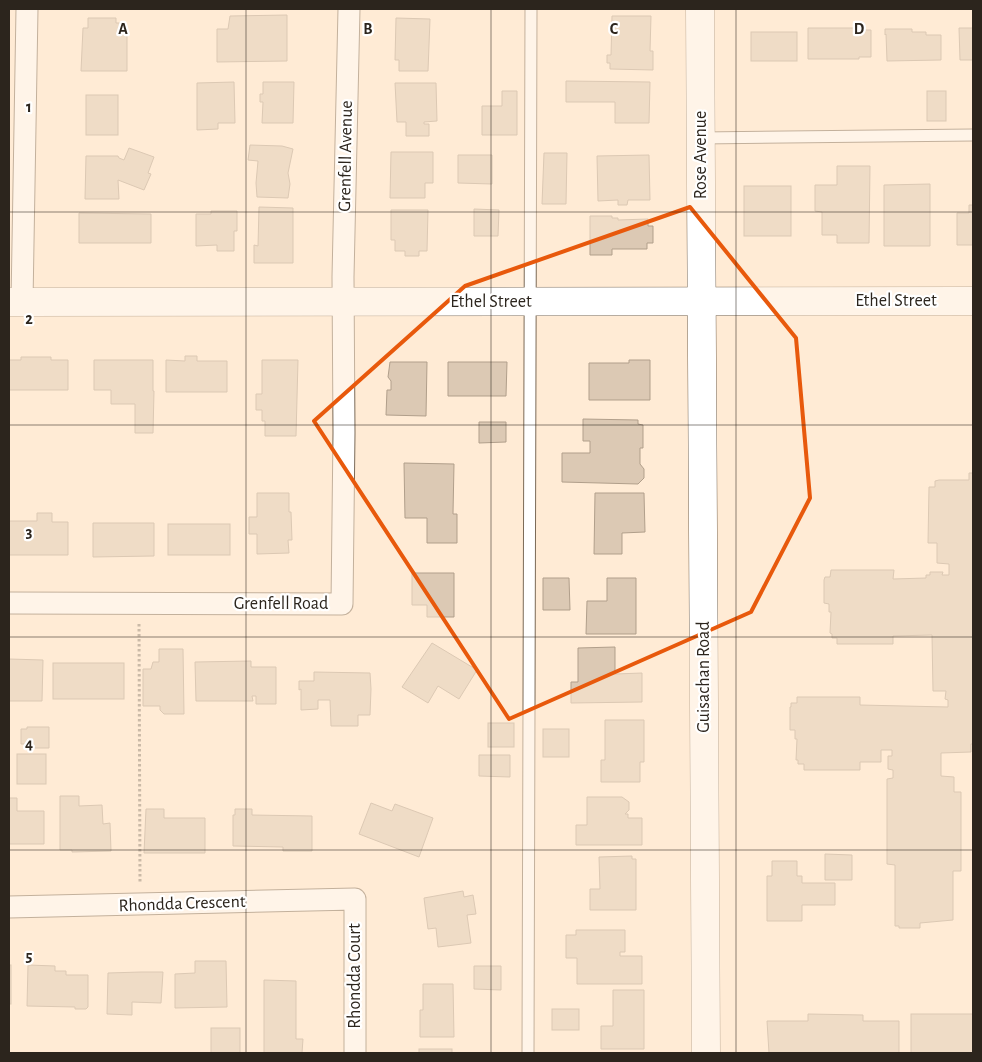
<svg xmlns="http://www.w3.org/2000/svg" width="982" height="1062" font-family="'Alegreya Sans',sans-serif">
	<rect width="100%" height="100%" fill="#ffebd5"/>
	<g fill="#dcc9b4" stroke="#b19f8b">
		<path d="M287,15V61L217,62V29H228L230,16Z"/>
		<path d="M612,16H651L650,51H653V70L610,69V63H607V55H611Z"/>
		<path d="M88,18H116V23H121V27H127V71H81L83,28H88Z"/>
		<path d="M396,18L430,19L428,71H399V60H395Z"/>
		<path d="M808,28H860V30H871V57H859V59H808Z"/>
		<path d="M959,28H973V60H960Z"/>
		<path d="M885,29H912V32H926V35H941V60L887,61L886,34L885,35Z"/>
		<rect x="751" y="32" width="46" height="29"/>
		<path d="M566,81L650,82L649,123H615V102H566Z"/>
		<path d="M234,82L235,123H218V129L197,130V83Z"/>
		<path d="M263,82H294L293,123H262L263,102H260V94H263Z"/>
		<path d="M395,83H436L437,121L424,122V124H429V136H406V122H397Z"/>
		<path d="M502,91H517V135H482V106H502Z"/>
		<rect x="927" y="91" width="19" height="30"/>
		<rect x="86" y="95" width="32" height="40"/>
		<path d="M250,145L282,146L293,149L288,173L290,184L288,198L257,197L256,183L258,161L248,160Z"/>
		<path d="M129,148L154,157L148,173L151,174L144,190L118,180L119,199H85L86,156H118L119,158L124,160Z"/>
		<path d="M391,152H433V183H425V198H390Z"/>
		<path d="M544,153H567L566,204H542Z"/>
		<path d="M458,155H492V184L458,183Z"/>
		<path d="M649,155L650,200H628L627,205H618V200L598,201L597,156Z"/>
		<path d="M837,166H870L869,243H837V235H822V212L815,211V185H837Z"/>
		<path d="M930,184V246H884V185Z"/>
		<rect x="744" y="186" width="47" height="50"/>
		<path d="M969,205H973V245H957V213H969Z"/>
		<path d="M259,207L293,208V263H254V245L258,246Z"/>
		<path d="M474,209L499,210L498,236H474Z"/>
		<path d="M391,210H428L427,251H419V256H405V251H395V240H391Z"/>
		<path d="M211,211H237V231H234V251H217V245L196,246V214H211Z"/>
		<path d="M79,213L151,214V243H79Z"/>
		<path d="M590,216H612V218H618V220L648,219V226H653V243H647V249H612V255H590Z"/>
		<path d="M185,356H197V361H227V392H166V360L185,361Z"/>
		<path d="M21,357H51V360H68V390H9V360H21Z"/>
		<path d="M94,360H153V391H154L153,433H135V404H111V390H94Z"/>
		<path d="M262,360H298L296,436H265V421H262V410H256V394H262Z"/>
		<path d="M629,360H650V400H589V363H629Z"/>
		<path d="M390,362H427L426,416L386,415L387,390H391V381L388,377Z"/>
		<path d="M448,362H507L506,396H448Z"/>
		<path d="M583,419L638,420V424L643,425V448H640V464L644,469V478L638,484L562,482V453H590V441H583Z"/>
		<path d="M479,422H506V442L479,443Z"/>
		<path d="M404,463L454,464L453,514H457V543H427V518H405Z"/>
		<path d="M969,473H973V744H971V752L941,753V776L954,777V792H961V871H953V920L920,923V928H899V926H895V865L887,864V779L893,778V770L888,769V756H892V750H881V762H860V770H804V764H798V760H796L797,739H795V730H790V707H791V703H797V697H860V705L948,707V700L945,699L946,691H933L932,635L893,636V644H837V638H832V634L830,633L831,612H829V604L824,603V580L825,577H830L831,570H894L893,579L926,578V575H930V572H943L942,575H949V564L937,563V543H928L929,487H935V481L939,480H969Z"/>
		<path d="M257,493H289V512H291L292,540H288L289,553L257,554V534H249V517H257Z"/>
		<path d="M595,493H644L645,532L622,533V554H594Z"/>
		<path d="M37,513H52V522H68V555H9V521H37Z"/>
		<path d="M93,523H154V556L93,557Z"/>
		<rect x="168" y="524" width="62" height="31"/>
		<path d="M412,573H454V617H427V605H412Z"/>
		<path d="M543,578H569L570,610H543Z"/>
		<path d="M607,578H636V634H586L587,601H607Z"/>
		<path d="M432,643L477,670L459,699L438,686L428,703L402,687Z"/>
		<path d="M615,647V674L642,673V702L571,703V682H578V648Z"/>
		<path d="M159,649H183L184,714H164L160,710V706H143V669H151L153,662H159Z"/>
		<path d="M9,659L43,660L42,701H9Z"/>
		<path d="M251,661V667H276V704H256V696H252L253,701H196L195,662Z"/>
		<rect x="53" y="663" width="71" height="36"/>
		<path d="M314,672L370,673L371,689L370,715H358V726H331L330,700H318V709L301,710V689L299,690V681H314Z"/>
		<path d="M605,720H644V762H640V782H601V760H605Z"/>
		<rect x="488" y="723" width="26" height="24"/>
		<path d="M27,727H49V748H27V744H21V729H27Z"/>
		<rect x="543" y="729" width="26" height="28"/>
		<rect x="17" y="754" width="29" height="30"/>
		<path d="M479,755H510V777L479,776Z"/>
		<path d="M60,796H79V806L102,805L103,824L110,823L111,851L72,852V850H60Z"/>
		<path d="M587,797H622L629,802V810L625,814H628V818H642V845H576V825H587Z"/>
		<path d="M9,798H17V811H44V844H9Z"/>
		<path d="M371,803L392,811L395,804L433,818L419,857L359,834Z"/>
		<path d="M146,809H164V818H205V853H144Z"/>
		<path d="M235,809H252V815L312,816V851H283V847L233,846V815H235Z"/>
		<path d="M825,854L852,855V880H825Z"/>
		<path d="M632,856V859H636V910H590V889H600L599,857Z"/>
		<path d="M772,861H797V876H802V883H835V905H802V921H767V876H772Z"/>
		<path d="M463,891L464,897L473,895L476,914L467,915L471,943L438,947L436,928L428,929L424,898Z"/>
		<path d="M576,930H625V952H620V956H642V984H577V958H566V935H576Z"/>
		<path d="M195,961H226L227,1007L175,1008V974L195,973Z"/>
		<rect x="9" y="965" width="2" height="39"/>
		<path d="M28,965L55,966V971H66V975H88V1007L86,1009H75V1007L27,1006Z"/>
		<path d="M474,966H501V990L474,989Z"/>
		<path d="M141,972H163L161,1003L132,1002V1015L107,1014L108,973Z"/>
		<path d="M264,980L296,981V1039H303L302,1053H264Z"/>
		<path d="M423,984H453L454,1037H420V1010H423Z"/>
		<path d="M613,990H644V1049H601V1026H613Z"/>
		<rect x="552" y="1009" width="27" height="21"/>
		<path d="M808,1014L863,1015V1021H899V1053H769L767,1021H808Z"/>
		<rect x="911" y="1014" width="62" height="39"/>
		<rect x="211" y="1028" width="29" height="25"/>
		<rect x="419" y="1049" width="33" height="4"/>
	</g>
	<g fill="none" stroke-linecap="round" stroke-linejoin="round">
		<defs>
			<g id="lane">
				<path d="M701,138L973,135"/>
				<path d="M528,1053L531,9"/>
			</g>
			<g id="street">
				<path d="M22,302L27,9"/>
				<path d="M9,603L342,604L344,433L343,277L349,9"/>
				<path d="M9,907L355,899V1053"/>
			</g>
			<g id="secondary">
				<path d="M700,9L706,1053"/>
				<path d="M9,302L973,301"/>
			</g>
		</defs>
		<use href="#lane" stroke="#7b6a57" stroke-width="13"/>
		<use href="#street" stroke="#7b6a57" stroke-width="23"/>
		<use href="#secondary" stroke="#7b6a57" stroke-width="29"/>
		<path stroke="#8b7e70" stroke-width="3" stroke-dasharray="2.5 2.5" stroke-linecap="butt" d="M139,624L140,883"/>
		<use href="#lane" stroke="#fff" stroke-width="11"/>
		<use href="#street" stroke="#fff" stroke-width="21"/>
		<use href="#secondary" stroke="#fff" stroke-width="28"/>
	</g>
	<path d="M0 0H982V1062H0ZM690,207L796,338L810,498L751,612L509,719L314,421L465,286Z" fill="#ffebd5" fill-opacity=".55" fill-rule="evenodd"/>
	<path fill="none" stroke="#e8590c" stroke-width="4" stroke-linejoin="round" d="M690,207L796,338L810,498L751,612L509,719L314,421L465,286Z"/>
	<path fill="none" stroke="#2c251d" stroke-width="1" stroke-opacity="0.55" d="M246,9V1053M491,9V1053M736,9V1053M9,212H973M9,425H973M9,637H973M9,850H973"/>
	<g text-anchor="middle" dominant-baseline="central" stroke-width="4.5" stroke-linejoin="round" paint-order="stroke">
		<g font-size="18" fill="#2c251d" stroke="#fff">
			<text transform="translate(701 155) rotate(-90)">Rose Avenue</text>
			<text transform="translate(346 156) rotate(-89)">Grenfell Avenue</text>
			<text x="896" y="301">Ethel Street</text>
			<text x="491" y="302">Ethel Street</text>
			<text x="281" y="604">Grenfell Road</text>
			<text transform="translate(704 677) rotate(-90)">Guisachan Road</text>
			<text transform="translate(182 904) rotate(-2)">Rhondda Crescent</text>
			<text transform="translate(355 976) rotate(-90)">Rhondda Court</text>
		</g>
	</g>
	<g font-size="16" text-anchor="middle" font-weight="bold" fill="#2c251d" stroke="#fff" stroke-width="4.5" stroke-linejoin="round" paint-order="stroke">
		<text x="123" y="34">A</text>
		<text x="368" y="34">B</text>
		<text x="614" y="34">C</text>
		<text x="859" y="34">D</text>
		<text x="29" y="112">1</text>
		<text x="29" y="324">2</text>
		<text x="29" y="537">3</text>
		<text x="29" y="749">4</text>
		<text x="29" y="961">5</text>
	</g>
	<rect width="982" height="1062" fill="none" stroke="#2c251d" stroke-width="20"/>
</svg>
